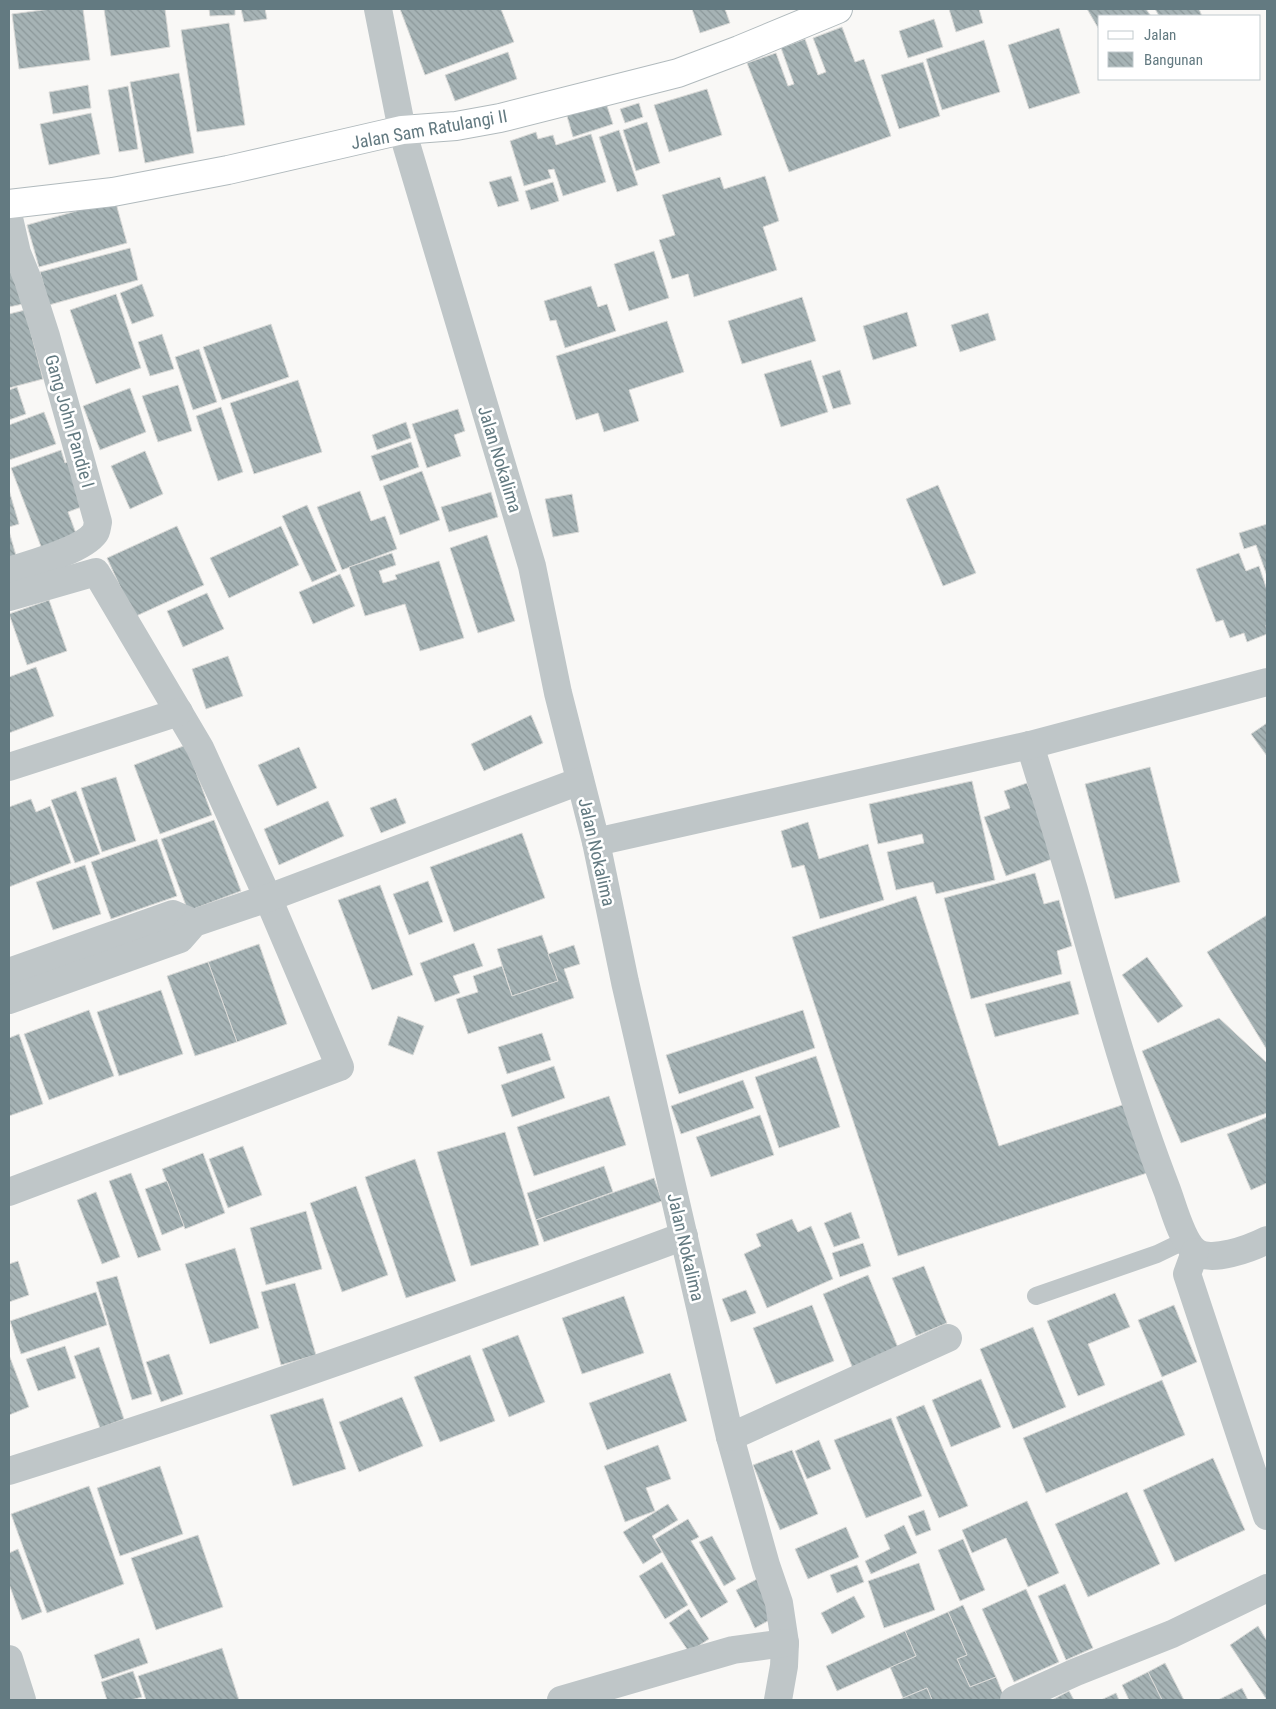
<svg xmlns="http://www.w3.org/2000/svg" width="1276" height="1709" font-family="'Roboto Condensed',sans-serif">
	<defs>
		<pattern id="building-back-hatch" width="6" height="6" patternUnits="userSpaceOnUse" patternTransform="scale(1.25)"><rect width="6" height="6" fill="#a6b3b5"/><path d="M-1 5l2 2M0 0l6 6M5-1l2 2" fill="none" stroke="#8b9799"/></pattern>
	</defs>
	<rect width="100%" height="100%" fill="#f9f8f6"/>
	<g fill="url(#building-back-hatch)" stroke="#dadad8">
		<path d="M50,9H83L90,60L19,69L12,14Z"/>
		<path d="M104,9H165L170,47L111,56Z"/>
		<path d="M209,9H235V15L210,16Z"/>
		<path d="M241,9H265L267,19L244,22Z"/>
		<path d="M400,9H501L514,42L425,75Z"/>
		<path d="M692,9H725L730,23L700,33Z"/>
		<path d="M949,9H979L983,23L956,32Z"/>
		<path d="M1087,9H1146L1151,16H1100V31Z"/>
		<path d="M1155,9H1199L1202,16H1159Z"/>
		<path d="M934,19L943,47L908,58L899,31Z"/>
		<path d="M229,23L245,125L197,132L181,30Z"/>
		<path d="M842,27L855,62L864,59L891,136L789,172L747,63L776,53L788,86L794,84L781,48L805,39L818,75L826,72L813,38Z"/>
		<path d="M1059,28L1080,93L1029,109L1008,45Z"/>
		<path d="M984,40L1000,92L942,110L926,59Z"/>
		<path d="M508,52L517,79L455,101L445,75Z"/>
		<path d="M923,62L940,116L899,129L881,75Z"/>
		<path d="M179,73L194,153L145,163L130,82Z"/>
		<path d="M88,85L91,108L53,114L49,92Z"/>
		<path d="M128,86L138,149L119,152L108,90Z"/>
		<path d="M707,89L722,135L669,152L654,105Z"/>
		<path d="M606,103L613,124L573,137L567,116Z"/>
		<path d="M639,103L643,117L625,123L620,109Z"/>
		<path d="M91,113L100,154L49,165L40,124Z"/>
		<path d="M647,122L660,163L636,171L623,130Z"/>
		<path d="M619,130L638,185L617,192L599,137Z"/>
		<path d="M536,132L538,139L553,135L556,145L591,134L606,182L563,196L554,169L548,170L551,178L524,186L510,141Z"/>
		<path d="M511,176L519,201L498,207L489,182Z"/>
		<path d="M765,176L779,221L763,227L777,270L694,297L688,274L672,279L659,240L675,235L662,195L720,177L724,189Z"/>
		<path d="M553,182L559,201L531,210L525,191Z"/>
		<path d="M115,200L127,243L39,267L27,225Z"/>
		<path d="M130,248L138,280L49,305L40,272Z"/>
		<path d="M9,249L23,304L9,307Z"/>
		<path d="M654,251L669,298L629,311L614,264Z"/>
		<path d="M142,284L154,316L132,324L120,293Z"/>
		<path d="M591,286L598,307L607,304L616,331L565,348L556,320L550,321L544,301Z"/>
		<path d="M116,294L141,368L96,384L70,310Z"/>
		<path d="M802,297L816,341L742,364L728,321Z"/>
		<path d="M25,310L43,379L9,388V314Z"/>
		<path d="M907,312L917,346L873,360L863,326Z"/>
		<path d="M988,313L996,340L960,352L951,325Z"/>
		<path d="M667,321L684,372L629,390L639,421L604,432L598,413L576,420L556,356Z"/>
		<path d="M271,324L289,377L222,400L203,347Z"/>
		<path d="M162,334L174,369L150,376L138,342Z"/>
		<path d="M199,349L217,402L193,410L175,357Z"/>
		<path d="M811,360L828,412L781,427L764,374Z"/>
		<path d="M840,370L851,404L833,409L822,376Z"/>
		<path d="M298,380L322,452L254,474L230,403Z"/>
		<path d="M178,385L192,431L158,442L142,396Z"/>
		<path d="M17,387L26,414L9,420V390Z"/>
		<path d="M130,388L146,432L100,450L83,406Z"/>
		<path d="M221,407L243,472L218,481L196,416Z"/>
		<path d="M458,409L465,431L454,435L461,456L427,468L412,424Z"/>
		<path d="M44,412L56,444L9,460V425Z"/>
		<path d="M406,422L411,438L377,450L372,435Z"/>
		<path d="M411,442L419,467L380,481L371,456Z"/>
		<path d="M61,450L65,463L68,462L84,506L68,512L77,536L42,549L11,468Z"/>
		<path d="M145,451L163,494L130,509L111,466Z"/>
		<path d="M422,471L440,520L400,535L383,486Z"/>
		<path d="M938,485L976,573L943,586L906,499Z"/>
		<path d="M9,490L19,524L9,527Z"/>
		<path d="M360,491L371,521L385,516L397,549L342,570L317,507Z"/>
		<path d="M491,492L498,517L449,532L441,507Z"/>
		<path d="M572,494L579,532L553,537L545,499Z"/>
		<path d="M307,505L337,571L312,582L282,516Z"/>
		<path d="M1267,524V576L1256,545L1244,549L1239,533Z"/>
		<path d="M177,526L204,585L134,617L107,558Z"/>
		<path d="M281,526L299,565L229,598L210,558Z"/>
		<path d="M9,531L17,559L9,562Z"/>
		<path d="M487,535L515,621L478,633L450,548Z"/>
		<path d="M392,553L396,565L379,571L383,583L397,579L395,575L439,561L464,638L420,651L405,604L365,616L349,567Z"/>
		<path d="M1239,553L1246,571L1259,566L1267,590V624L1266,625L1267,634L1247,642L1244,633L1230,638L1223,620L1216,622L1196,569Z"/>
		<path d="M340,574L355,606L313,624L299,592Z"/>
		<path d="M207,593L224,629L183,647L167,611Z"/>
		<path d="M49,600L67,651L27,665L9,614Z"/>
		<path d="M228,656L243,696L206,709L192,669Z"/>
		<path d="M36,667L54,716L9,733V677Z"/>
		<path d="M531,715L543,743L484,771L471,744Z"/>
		<path d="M1267,723V756L1251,734Z"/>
		<path d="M186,745L212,815L160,834L134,765Z"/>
		<path d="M299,747L317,788L277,806L258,765Z"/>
		<path d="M1150,767L1180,882L1115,899L1085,784Z"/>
		<path d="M116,777L136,841L102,852L81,788Z"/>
		<path d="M972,781L995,880L936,894L933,882L896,890L887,852L924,843L922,834L878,844L869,804Z"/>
		<path d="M1027,783L1055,858L1006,876L984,817L1010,808L1004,791Z"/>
		<path d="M76,791L100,854L75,863L51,800Z"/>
		<path d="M396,798L406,823L381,833L370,808Z"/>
		<path d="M31,799L36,812L50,806L71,863L9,887V807Z"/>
		<path d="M328,801L344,836L279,865L264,829Z"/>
		<path d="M214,820L241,891L188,911L161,839Z"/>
		<path d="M808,822L819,859L868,844L884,900L820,919L804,865L792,868L781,831Z"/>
		<path d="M522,833L545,898L454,932L430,867Z"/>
		<path d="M157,839L177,896L111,919L91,862Z"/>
		<path d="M85,865L101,914L53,930L36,882Z"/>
		<path d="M1035,873L1044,904L1059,900L1072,946L1057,951L1062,974L971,999L944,898Z"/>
		<path d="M428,881L443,922L409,935L393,894Z"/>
		<path d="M380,885L413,975L372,990L338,900Z"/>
		<path d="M916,896L999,1146L1128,1103L1150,1172L898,1256L792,937Z"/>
		<path d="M1267,915V1050L1207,952Z"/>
		<path d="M542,935L558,981L512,996L497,949Z"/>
		<path d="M474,943L483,966L453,976L460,993L435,1002L420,963Z"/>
		<path d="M259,944L287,1024L237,1042L208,962Z"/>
		<path d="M574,945L580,964L564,969L574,998L468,1034L456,999L478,992L473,976L502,966L512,996L558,981L548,954Z"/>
		<path d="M1147,957L1183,1006L1158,1023L1122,975Z"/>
		<path d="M208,962L237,1042L195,1056L167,976Z"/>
		<path d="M1070,981L1079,1014L995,1037L985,1004Z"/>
		<path d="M161,990L183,1054L119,1076L97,1012Z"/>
		<path d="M89,1010L114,1076L49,1100L24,1034Z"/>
		<path d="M803,1010L815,1048L679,1094L666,1055Z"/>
		<path d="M398,1016L424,1026L413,1055L388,1045Z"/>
		<path d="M1219,1018L1267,1063V1113L1181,1143L1142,1051Z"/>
		<path d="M542,1033L551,1060L507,1074L498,1047Z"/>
		<path d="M19,1034L43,1104L9,1116V1038Z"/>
		<path d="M816,1056L840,1127L779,1148L755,1077Z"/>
		<path d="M554,1066L565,1098L512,1117L501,1085Z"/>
		<path d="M743,1080L754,1108L681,1134L671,1106Z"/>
		<path d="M609,1096L626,1145L534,1176L517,1127Z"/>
		<path d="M760,1115L774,1155L711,1177L696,1137Z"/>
		<path d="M1267,1117V1183L1251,1190L1227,1134Z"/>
		<path d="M505,1132L539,1245L471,1266L437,1152Z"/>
		<path d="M243,1146L262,1195L228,1208L209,1159Z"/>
		<path d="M203,1153L225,1213L185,1229L162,1169Z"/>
		<path d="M415,1159L456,1281L406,1298L365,1177Z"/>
		<path d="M604,1166L613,1192L536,1220L527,1193Z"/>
		<path d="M131,1173L161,1250L138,1258L109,1181Z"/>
		<path d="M654,1178L662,1201L544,1242L536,1220Z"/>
		<path d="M167,1181L184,1226L162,1235L145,1189Z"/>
		<path d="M356,1186L388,1275L342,1292L310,1203Z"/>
		<path d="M96,1192L120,1257L102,1264L77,1200Z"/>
		<path d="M306,1211L322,1269L266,1285L250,1228Z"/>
		<path d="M851,1212L860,1238L834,1247L824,1223Z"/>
		<path d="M792,1219L798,1232L811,1226L833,1279L767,1308L744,1254L761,1246L756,1234Z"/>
		<path d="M863,1243L871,1266L840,1277L832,1253Z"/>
		<path d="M235,1248L259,1328L210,1344L185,1264Z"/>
		<path d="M18,1261L29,1295L9,1302V1264Z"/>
		<path d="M924,1266L947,1323L916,1336L892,1278Z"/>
		<path d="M868,1275L899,1350L853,1369L823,1294Z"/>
		<path d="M117,1276L152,1394L132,1400L96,1282Z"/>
		<path d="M295,1283L316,1355L281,1365L261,1292Z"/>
		<path d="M746,1290L756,1313L731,1322L722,1299Z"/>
		<path d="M96,1292L107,1325L21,1354L10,1321Z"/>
		<path d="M1115,1293L1130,1327L1088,1344L1105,1385L1078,1396L1047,1321Z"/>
		<path d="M624,1296L644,1353L582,1374L562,1318Z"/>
		<path d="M812,1305L834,1361L776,1384L753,1328Z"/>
		<path d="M1174,1305L1197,1362L1162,1377L1138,1320Z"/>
		<path d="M1033,1327L1066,1407L1013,1429L980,1349Z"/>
		<path d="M518,1335L545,1402L509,1417L482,1349Z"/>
		<path d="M65,1346L76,1378L38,1391L26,1359Z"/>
		<path d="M99,1347L124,1419L100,1428L74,1356Z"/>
		<path d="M169,1354L183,1394L161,1402L146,1362Z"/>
		<path d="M9,1355L29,1407L9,1415Z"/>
		<path d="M470,1355L495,1421L440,1442L414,1377Z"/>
		<path d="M670,1373L687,1421L607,1450L589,1403Z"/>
		<path d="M981,1379L1001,1427L951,1447L932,1400Z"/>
		<path d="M1162,1380L1185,1435L1046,1493L1023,1438Z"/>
		<path d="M402,1397L423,1446L359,1472L339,1422Z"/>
		<path d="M323,1398L346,1469L293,1486L270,1415Z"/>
		<path d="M924,1405L968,1506L939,1518L896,1417Z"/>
		<path d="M891,1418L922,1496L866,1518L834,1440Z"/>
		<path d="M819,1440L831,1469L807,1479L795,1451Z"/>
		<path d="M658,1445L671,1479L646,1488L655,1511L625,1522L604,1466Z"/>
		<path d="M792,1450L818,1514L780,1530L753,1465Z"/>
		<path d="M1213,1458L1245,1530L1175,1562L1143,1490Z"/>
		<path d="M160,1466L183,1534L120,1556L97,1488Z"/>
		<path d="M89,1486L124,1584L47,1613L11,1514Z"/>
		<path d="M1127,1492L1160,1564L1088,1597L1055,1524Z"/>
		<path d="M1027,1501L1059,1573L1028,1587L1006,1538L972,1553L962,1530Z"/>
		<path d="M668,1504L678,1520L652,1536L662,1552L643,1564L623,1532Z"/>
		<path d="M924,1510L931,1530L916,1536L908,1516Z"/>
		<path d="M688,1519L699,1537L691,1541L728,1602L701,1618L655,1539Z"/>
		<path d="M904,1525L917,1553L871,1574L865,1561L890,1549L884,1535Z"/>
		<path d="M846,1527L859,1557L808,1579L795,1549Z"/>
		<path d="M198,1535L223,1607L156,1630L131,1558Z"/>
		<path d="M712,1536L736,1579L724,1586L699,1542Z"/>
		<path d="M963,1539L985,1590L960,1601L938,1550Z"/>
		<path d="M18,1549L42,1612L22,1620L9,1584V1553Z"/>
		<path d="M662,1562L688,1605L665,1619L639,1576Z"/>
		<path d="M919,1563L935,1610L884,1628L868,1581Z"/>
		<path d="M857,1565L864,1582L837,1593L830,1575Z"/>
		<path d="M757,1579L775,1617L755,1628L736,1590Z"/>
		<path d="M1065,1584L1093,1648L1066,1660L1038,1596Z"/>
		<path d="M1026,1589L1059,1662L1014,1682L982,1609Z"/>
		<path d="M854,1596L865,1617L832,1634L821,1613Z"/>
		<path d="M963,1605L996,1677L970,1687L957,1659L967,1655L948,1612Z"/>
		<path d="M689,1609L709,1639L689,1652L669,1623Z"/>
		<path d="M948,1612L967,1655L957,1659L970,1687L996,1677L1005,1699L1001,1700H932L927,1688L903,1698L890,1667L916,1656L905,1631Z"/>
		<path d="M1258,1626L1267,1641V1700L1230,1645Z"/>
		<path d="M905,1631L916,1656L837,1691L826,1666Z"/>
		<path d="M139,1638L148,1663L102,1679L94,1655Z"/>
		<path d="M222,1648L239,1700H146L138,1676Z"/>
		<path d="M1165,1663L1184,1700H1162L1148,1672Z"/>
		<path d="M133,1671L142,1697L131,1700H107L101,1682Z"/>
		<path d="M1148,1672L1162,1700H1129L1122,1685Z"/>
		<path d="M927,1688L932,1700H899L903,1698Z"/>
		<path d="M1242,1688L1248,1700H1218Z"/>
		<path d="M1069,1691L1074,1700H1052Z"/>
		<path d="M1116,1693L1119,1700H1101Z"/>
	</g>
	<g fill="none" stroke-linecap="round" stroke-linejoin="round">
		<defs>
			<path id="secondary" d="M9,204L113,192L228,170L402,130L456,126L500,118L678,73L739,50L838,9"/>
		</defs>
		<use href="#secondary" stroke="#b1babd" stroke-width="30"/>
		<path stroke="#bfc6c8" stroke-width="18" d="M1036,1296L1157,1254L1186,1240"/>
		<g stroke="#bfc6c8" stroke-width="28">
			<path d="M378,9L402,130L532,566L558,693L596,842L625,982L730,1437L766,1565L779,1603L785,1643L784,1666L778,1700"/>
			<path d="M9,218L17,253L28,280L46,336L98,522C97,526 97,531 95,533C82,551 30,564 9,571"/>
			<path d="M9,597L96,572L200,748L268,898L340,1067L9,1192"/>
			<path d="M1030,745C1045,794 1060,842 1074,890C1102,991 1129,1092 1167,1190C1173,1206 1182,1241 1195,1251C1210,1264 1251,1248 1267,1240"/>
			<path d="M9,767L179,712"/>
			<path d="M596,842L1030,745L1267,682"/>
			<path d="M9,972L173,914L194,923"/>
			<path d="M9,1000L180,939L194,923L268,898L580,781"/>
			<path d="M1195,1252L1187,1274L1267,1516"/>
			<path d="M730,1437L948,1338"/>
			<path d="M9,1471C236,1400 460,1319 684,1236"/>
			<path d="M9,1659L22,1700"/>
			<path d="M561,1700L733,1650L785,1643"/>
			<path d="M1014,1700L1076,1672L1172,1634L1267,1588"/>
		</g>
		<use href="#secondary" stroke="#fff" stroke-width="28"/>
	</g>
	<g text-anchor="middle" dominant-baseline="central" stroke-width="5" stroke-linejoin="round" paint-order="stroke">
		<g font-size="18" fill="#637a81" stroke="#fff">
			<text transform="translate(429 129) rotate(-10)">Jalan Sam Ratulangi II</text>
			<text transform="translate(70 421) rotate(74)">Gang John Pandie I</text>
			<text transform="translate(500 459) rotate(73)">Jalan Nokalima</text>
			<text transform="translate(597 852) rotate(77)">Jalan Nokalima</text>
			<text transform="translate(686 1247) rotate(77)">Jalan Nokalima</text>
		</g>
	</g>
	<rect width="1276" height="1709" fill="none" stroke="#637a81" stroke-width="20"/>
	<rect x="1098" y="15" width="162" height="65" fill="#ffffff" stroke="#c1cacd"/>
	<rect x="1108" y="31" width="25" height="8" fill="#ffffff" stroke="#c1cacd"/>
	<text x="1144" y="40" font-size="15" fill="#637a81">Jalan</text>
	<rect x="1108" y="52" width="25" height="15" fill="url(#building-back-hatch)" stroke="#c1cacd"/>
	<text x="1144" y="65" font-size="15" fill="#637a81">Bangunan</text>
</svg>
